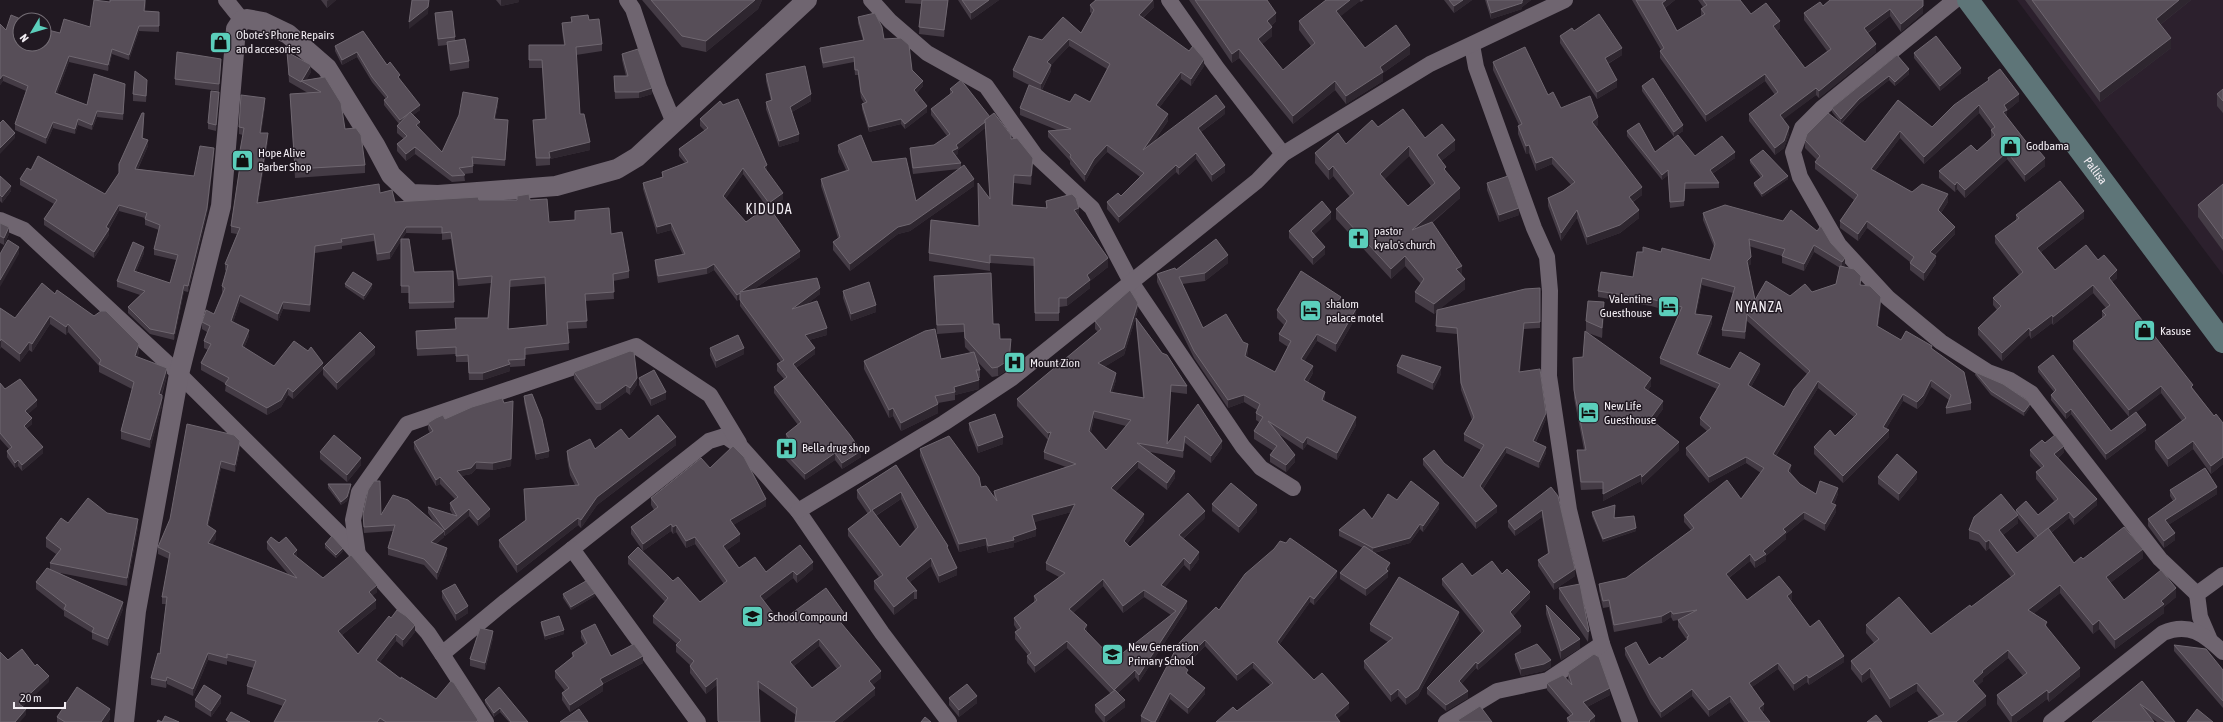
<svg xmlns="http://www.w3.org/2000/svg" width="2223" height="722" font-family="'Asap Condensed',sans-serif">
	<rect width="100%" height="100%" fill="#211922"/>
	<path fill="#2c202d" d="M2017,0H2223V275Z"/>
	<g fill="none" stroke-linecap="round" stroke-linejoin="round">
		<g stroke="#6f6570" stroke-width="16">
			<path d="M226,0L242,20"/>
			<path d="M627,0L633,9L659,87L674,123"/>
			<path d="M871,0L890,21L927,53L986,86L1035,155L1092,208L1131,282L1243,447L1261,468L1293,488"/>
			<path d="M1169,0L1217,68L1283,154"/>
			<path d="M1955,0L1822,108L1802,128L1793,152L1800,177L1839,245L1888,298L1941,342L1988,372L2010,380L2031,393L2160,559L2197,594"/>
			<path d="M1472,45L1476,67L1534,228L1547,257L1550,291L1549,376L1569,510L1602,644L1630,722"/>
			<path d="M0,220L24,230L179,374L341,535L428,633L442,654L506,601L709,441L725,436L741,447L798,511L882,633L949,722"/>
			<path d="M798,511L944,423L1012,378L1257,181L1283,154L1430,64L1565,0"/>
			<path d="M572,549L698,722"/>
			<path d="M358,555L353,520L359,492L407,424L636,346L710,395L739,443"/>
			<path d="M2209,638L2200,617L2197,594L2223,575"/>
			<path d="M442,654L486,722"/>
			<path d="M1446,722L1497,691L1548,680L1602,644"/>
			<path d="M2051,722L2163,633C2189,622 2204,634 2223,652"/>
		</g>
		<path stroke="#6f6570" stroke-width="20" d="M124,722L136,611L179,374L221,206L236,29L242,20L247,19L263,22L288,34L327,68L375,145L391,175L411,194L438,195L556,186L617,169L637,157L807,0"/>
		<path stroke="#5e7578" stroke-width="22" id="s1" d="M1968,0L2223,342"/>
	</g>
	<g fill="#443b45" fill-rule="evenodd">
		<path d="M146,0L145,11L159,12V32L139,31L129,60L112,54L108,71L69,62L57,93L87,105L125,89L123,120L97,117L92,130L78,125L75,134L53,128L46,144L15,130V124L26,91L3,81L0,85V24L20,44L60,33L90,27L110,2Z"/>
		<path d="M321,0H336L327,8Z"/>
		<path d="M496,0H519V2L501,6Z"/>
		<path d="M642,0H762L758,9L706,52L682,47Z"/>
		<path d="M905,0H948L944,37L919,34L921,4L905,3Z"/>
		<path d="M958,0H999L971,20Z"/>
		<path d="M1094,0H1153L1154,7L1143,18L1204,66L1191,86L1181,79L1159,108L1168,121L1153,143L1225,114L1201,132L1225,172L1212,182L1196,159L1179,175L1176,172L1119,223L1107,209V202L1121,196L1140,177L1107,152L1094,166L1085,182L1070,164V161L1048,137V131L1057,130L1020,115V108L1031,86L1013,77V70L1042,40L1081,33L1092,14L1090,12V5L1095,1ZM1069,46L1107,69L1090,102H1070L1042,90L1051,71V65Z"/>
		<path d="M1189,0H1267L1276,21L1271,26L1272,36L1262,44L1283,70L1311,46L1299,30V21L1326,0H1364L1361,2L1360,1L1340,16L1365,48L1410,54L1383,73V81L1346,104L1335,90L1293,124L1239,58L1232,63Z"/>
		<path d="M1444,0H1472L1454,13Z"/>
		<path d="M1485,0H1531L1522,7V9L1491,19Z"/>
		<path d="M1632,0H1675L1665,8L1677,31L1701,17V9L1703,7L1698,0H1740L1751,14L1780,28L1777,31L1805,68L1827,51L1804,20V13L1823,6L1830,0L1923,13L1901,32L1890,16L1868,33L1876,52L1819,98L1816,95L1783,119L1789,134L1784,148L1775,155L1749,121V114L1775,95L1765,81L1706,122L1660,58V51L1661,50Z"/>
		<path d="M2025,0H2191L2160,25L2171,48L2100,102Z"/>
		<path d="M435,13L455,37V40L469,61V68L450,71L447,49V45L438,46L435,20Z"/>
		<path d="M571,17L589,20L602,44V51L576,55L580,114L590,150L550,159V165L536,166L533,120L545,119L542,68H529V45H564L562,31V23L571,22Z"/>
		<path d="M858,17L884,39L912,70L923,86L917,93L927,112L905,129L901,124L869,132L862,109V104L864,103L861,98L858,75H855L854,62L823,68L820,53V48L863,40L858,23Z"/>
		<path d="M363,31L387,65L400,80L420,110L413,115L420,128L419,129L442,152L498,105L495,119L508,127L505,166L473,164V173L464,174L465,181L452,182L415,154L406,161L397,151V144L404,139L397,133V126L399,124L384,105V100L386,99L372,82L357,57L342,65L335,51V46Z"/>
		<path d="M1560,36L1622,55L1608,64L1617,87L1597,99L1560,43Z"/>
		<path d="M287,52L311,72L306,80L325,77L345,129L365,165V173L295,178L290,94L308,93L301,89V88V89L289,82Z"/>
		<path d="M1914,53L1961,73L1940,91L1914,58Z"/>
		<path d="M622,54L652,94L639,98L615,99L614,76H626L622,60Z"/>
		<path d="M1897,55L1909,74L1895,86L1889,80L1859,104L1842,123L1865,142L1898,100L1932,127L1988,81V78L2019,101L2007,111V117L2045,166L2025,182L2007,159L1965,198L1957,189L1955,192L1939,178V171L1977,151L1991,138V129L1979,113L1924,164L1900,138L1875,171L1912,192L1948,202L1941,213L1955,234L1935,255L1936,263L1924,281L1910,270V262L1867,228L1858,241L1840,228V221L1854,200L1815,169V162L1817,160L1805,148V140L1840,122L1832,112V108Z"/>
		<path d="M1493,62L1548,95L1561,108L1598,125L1596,126L1642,195L1633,202L1639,218L1620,233L1587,245L1577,218L1561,241L1548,206V198L1563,191L1571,185L1552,164L1536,171L1529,153L1526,154L1518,134V126L1519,125L1493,70Z"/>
		<path d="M221,66L219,91L175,85V79Z"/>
		<path d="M766,74L811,101L792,112L799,141L779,147L766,109V102L771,101L766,81Z"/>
		<path d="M1642,86L1683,131L1674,137L1642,91Z"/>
		<path d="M147,87L146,102L133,101V94Z"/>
		<path d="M950,89L990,117L1011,139L1033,166L1031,185L1014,183L1013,205L1046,208V201L1079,216L1108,267L1090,281V288L1067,306L1059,307V321H1035L1034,266L990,263V271L929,261V253L979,226L990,198L985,128L958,150V154L955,155L961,163V167L974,186L910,231L898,234L850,271L833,250V242L838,238L821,186V179L846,170L838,152V145L872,162L916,201L959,169L913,174L910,154V148L934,145L947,136L931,115V109L950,94Z"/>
		<path d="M2223,89V113L2217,106V94Z"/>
		<path d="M219,98L216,131L208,129V123Z"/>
		<path d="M265,105L261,133L268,140L258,203L380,193L395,202L479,200H517V196L530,200L549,222L575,220V211L611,234L629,271V278L613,281L614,299L585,301L587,328L568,329L569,350L525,355V366L510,367V371L483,380H469L468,362H456V354L417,356L416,331L455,329L488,318L491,283L458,286L451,239L442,240V234L406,233L402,239L414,272L453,271L454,308L409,309V293H401V241L390,259L377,261L374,241L342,246V249L315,253L310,312L283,309L278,321L240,302L233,322L249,336L244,348L274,366L323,369L293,399L288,395L281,407L267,415L225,391L226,384L201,370V363L208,350L204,348V341L207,332L202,329V322L214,314L222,293V286L226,271L225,270V264L237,234L231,233V226L239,171L238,168V162L243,135L239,134V127ZM545,284L547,325L509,329L510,287Z"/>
		<path d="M144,119L143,138L148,146L138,169L194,176L214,154L207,214L188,292L184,291L174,340L150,334L128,313V307L140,295L117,287V281L144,253L136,272L170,283L176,260L154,255V249L159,230L145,225V218L119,211L109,229V235L94,258L44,225V219L54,204L20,185V179L31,170L105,194L119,173Z"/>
		<path d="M700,119L767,171L783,199L770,209L800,257L753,290L820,294L807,304L827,335L809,340L815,354L796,368L861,457L842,469L835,460L805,480L782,456V450L790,445L786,440V434L798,425L774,393V387L784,379L777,371V364L781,362L740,306V299L737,301L714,270L707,274L658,283L655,266V260L683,255L671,230L657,234L643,189V183L662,177V172L685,163L679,156V149L705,131L700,126ZM743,174L767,207L746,222L725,199Z"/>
		<path d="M1378,127L1425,138L1455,150L1441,161L1446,171L1460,198L1432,223L1462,275L1465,289L1438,310L1540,288V328L1524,329L1520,372L1546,419L1536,442L1546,453L1539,468L1506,453L1483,489L1497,512L1476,529L1423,465V459L1444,463L1463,478L1481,450L1464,441V434L1472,420L1461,390L1457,334L1436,332L1437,311L1434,314L1415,302V292L1421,284L1405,266L1391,279L1336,219V209L1350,197L1333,176L1329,180L1315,163V153L1346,144ZM1409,156L1431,186L1408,206L1384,179Z"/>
		<path d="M1627,131L1655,152L1695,156L1735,158L1712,174L1719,183V188L1685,189L1684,206L1670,208L1668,175L1662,180L1627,136Z"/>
		<path d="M1750,160L1788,179L1762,197L1754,186V183L1761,178L1750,163Z"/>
		<path d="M0,176L11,191L2,203L0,201Z"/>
		<path d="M1487,183L1519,215L1499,222L1487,190Z"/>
		<path d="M2223,184V251L2198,217V205Z"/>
		<path d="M1703,213L1831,243L1845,265L1843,267L1881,304L1878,326L1901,340L1932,348L1971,403V410L1946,414V408L1949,400L1931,387L1923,403L1917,409L1903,401L1886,429L1889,437L1843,483L1814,454V447L1835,436L1854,417L1818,388L1776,456L1791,472V473L1800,484L1816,494H1838L1834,504L1836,512L1825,531L1804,519L1786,534V539L1766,556V561L1755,568L1750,561L1729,578L1747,600L1792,599L1790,601L1810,627L1844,662L1809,685L1807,682L1794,691L1778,669L1752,687L1764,710L1762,712L1770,722H1744L1730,702L1709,717L1692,696L1661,718L1651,704L1625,655V648L1649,665L1662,659L1687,640L1678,627V620L1673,621L1671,617L1662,623L1614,632L1609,607L1603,608L1599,590V584L1626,578L1691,530L1684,522V515L1741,499L1761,473L1746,463L1709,483L1686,455V448L1707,431L1700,425V418L1717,389L1660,364V358L1680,314L1651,306L1598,297V291L1633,277L1643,252H1661L1710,260L1714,247L1703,220ZM1749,246L1782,256V263L1804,271L1814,252L1840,268L1836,284L1812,292L1790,296L1755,300L1748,266L1751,264ZM1702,285L1733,293L1722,330V336L1745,339L1747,321L1807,374L1784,407L1751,387L1760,371L1730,369L1699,355L1712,323L1696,314Z"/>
		<path d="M2016,215L2084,218L2041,252L2055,270L2098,260L2117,278L2112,282L2214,416L2223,423V464L2211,474L2193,449L2168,467L2155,449V441L2182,421L2161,393L2136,412L2146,430L2106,460L2071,414L2066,419L2051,400V395L2054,392L2038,372V367L2111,431L2129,417L2073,349V341L2102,318V311L2106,308L2093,293L2053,325L2052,323L2031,339L2029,335L2002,361L1978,335V328L1997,310L1993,305V298L2019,275L1995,243V236L2016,220Z"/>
		<path d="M1331,219L1314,234L1325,254L1313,265L1289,238V231Z"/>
		<path d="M0,223L9,234L4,245L0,243Z"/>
		<path d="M1228,263L1205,281L1182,284L1203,328L1248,351L1247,357L1275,372L1288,347L1279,341V334L1284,325L1277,318V310L1341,303L1356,317L1336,352L1317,341L1304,361L1313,373L1308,382L1325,400V401L1356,425L1337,460L1307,444L1303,450L1280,435L1295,462L1286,472L1270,462V455L1273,451L1254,439V431L1259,422L1256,420V413L1257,410L1244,402L1228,408L1194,358L1157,282V274L1176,270Z"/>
		<path d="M934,276L993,324L1000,339L1011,347L1009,369L998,376L992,377L976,360L980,370V378H978L979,389L955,395V400L938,403V413L901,431L893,416L889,418L864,369V361L941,359L971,353L965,347L964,332L937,334L934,285Z"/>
		<path d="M345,284L372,288L364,300L345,287Z"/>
		<path d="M843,291L876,312L851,321L843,298Z"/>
		<path d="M55,294L139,353L137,357L167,376L162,395V406L150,448L121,439V431L132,389L99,372V366L68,332L66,335L50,324L32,352L29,350L20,362L1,347L0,349V308L15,318Z"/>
		<path d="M1138,310L1124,355L1104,367L1116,380L1112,393L1143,398L1136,325V318L1187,386V394L1171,392L1168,443L1198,404L1222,448L1211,463L1185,443L1183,458L1150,452L1175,478L1167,490L1138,468L1115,492L1144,521L1127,544L1130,547L1205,518L1183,539L1199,559L1190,571L1184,565L1165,587L1187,608L1139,682L1135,677L1118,693L1125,707L1106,722H1103L1095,712V705L1111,694L1067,648L1035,673L1027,663V656L1028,655L1015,639V632L1017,630L1014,625V618L1034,602V596L1059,577L1046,570V563L1071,512L1034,522L1036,536L1014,543V547L988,553L986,545L959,552L920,456V449L981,487L994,496V491L1066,467L1044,459V452L1048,440L1017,406V399L1098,332L1095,329V321ZM1094,418L1126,426L1106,450L1091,432ZM1103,586L1123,613L1144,597L1171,615L1114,660L1087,632L1073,613Z"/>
		<path d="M1604,313L1602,338L1588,333L1651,386L1648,390L1663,409L1653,422L1679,450L1642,485L1641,481L1603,501V489L1581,490L1577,458V450H1584L1574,398L1573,358L1583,357L1586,331V321Z"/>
		<path d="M710,348L744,354L716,368L710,355Z"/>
		<path d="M375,354L337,390L323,375V368Z"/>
		<path d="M1397,366L1441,374L1433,390L1397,373Z"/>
		<path d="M574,372L637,385L630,395L626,392L601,410H596L574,379Z"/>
		<path d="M1975,372L2030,407L2024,416L1991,395L1975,375Z"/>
		<path d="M639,378L666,399L651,406L639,385Z"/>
		<path d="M0,383L5,389L37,406L28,414L32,424L26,429L43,453L22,471L18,466L15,468L7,457V451L9,449L0,439Z"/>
		<path d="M524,396L549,457L536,460L524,402Z"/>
		<path d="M504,403L513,408L511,466L493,470L476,469L471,474L461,476L490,516L478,526L469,516L445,536L444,535V537L436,544L447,555L437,580L424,565L388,555V548L393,531L364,533L363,520V514L381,515L437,526L428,513V507L453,515L450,510V503L455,499L440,484L436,486L414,449V442L430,433L428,429V423L445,419Z"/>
		<path d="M969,423L1003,444L978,453L969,430Z"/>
		<path d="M234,435L240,448L235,472L221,468L208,526L216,539L212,544L288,574L267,549V542L297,558L323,578L377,592L372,596L376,608L342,635L358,654L391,618L415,632L403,647L396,641L380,662L401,679L436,699L478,722H274L283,706L247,694V686L254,668L227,661V665L208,660L193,696L167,684L166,688L151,685V678L160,654L166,604H162V597L169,559L158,554V547Z"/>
		<path d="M629,439L676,445L597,505L581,528L578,525L517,573L499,547V540L525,521L524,489L575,485L570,475L567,459V451L595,449Z"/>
		<path d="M2045,443L2064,452L2058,458L2097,505L2074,525L2069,518L2051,533L2074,563L2083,559L2143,558L2110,583L2124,600L2176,597L2164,607V613L2115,649L2099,629L2093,634L2060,593L2034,613L2047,628L2080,676L2049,702L2047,699L2016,722H2010L1997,704V695L2023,676L2008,658L1983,678V681L1977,686L1986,705L1966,722H1928L1939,717L1917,691L1890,708L1870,677L1862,683L1851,669V661L1874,643L1866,633V625L1931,634L1971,607L2011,577L1989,548L1986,551L1979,542L1969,539V530L2016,513V510L2038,515L2054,501L2036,479V472L2041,468L2030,456V450ZM2018,518L2035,539L2017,553L2003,535L2018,523Z"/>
		<path d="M320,452L361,465L347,482L320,459Z"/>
		<path d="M896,465L948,550L957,575L939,583L931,566L910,582L917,591V599H914L894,615L874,589V581L879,577L848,536V529L868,514L857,498V490ZM901,499L915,529L900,547L876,516Z"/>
		<path d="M710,468L766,506L733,525L740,541L727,550L739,568L766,572L813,569L797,583L793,578L763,601L780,622L844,620L841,623L881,678L872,685L875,695L842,722H795L796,715L758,688L760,722H718L717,685L706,694L690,673V665L676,652V645L677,644L653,623V616L665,602L628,564V557L673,581L700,602L724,584L695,544L686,548L676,532L673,534L671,531L643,551L631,534V527L654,510L651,505V498ZM819,646L837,669L812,688L794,666Z"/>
		<path d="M1878,477L1917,479L1899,501L1878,484Z"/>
		<path d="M328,484L351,487L347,501L341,505L328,488Z"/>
		<path d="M1551,487L1575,576L1554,590L1538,566V560L1548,554L1542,517L1515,536L1508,527V521Z"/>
		<path d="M2170,490L2217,494L2168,525L2175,540L2164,548L2148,526V519L2173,501L2170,496Z"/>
		<path d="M1397,500L1439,509L1423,532L1420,529L1410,543L1374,553L1390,569L1388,572V577L1366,596L1340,579V573L1363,548L1339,536V530L1372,519Z"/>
		<path d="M1212,504L1257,512L1239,533L1212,511Z"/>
		<path d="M1592,512L1614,517L1636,531L1603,542L1592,516Z"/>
		<path d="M107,513L138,527L127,586L60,573L123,609L108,646L92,639V633L64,616V611L36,589V582L50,569V563L56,554L46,547V538L68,523Z"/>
		<path d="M325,544L343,551L336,558L325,548Z"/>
		<path d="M1502,574L1530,598L1513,616L1521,632L1478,670L1476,668L1461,684L1468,698L1446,711L1427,694V688L1481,633L1442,585V579L1472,576Z"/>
		<path d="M1337,577L1314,605L1310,602L1279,645L1314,680L1349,709L1237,711L1270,685L1253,668L1237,681L1205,646L1185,667L1188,675L1205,694L1188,714L1170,699L1158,722H1141V716L1219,610Z"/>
		<path d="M1559,588L1589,631L1588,642L1559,599Z"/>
		<path d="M442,591L468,613L456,621L442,598Z"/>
		<path d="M563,594L595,596L571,610L563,598Z"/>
		<path d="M1546,605L1580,648L1561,660L1546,614Z"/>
		<path d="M1459,619L1418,696L1406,705L1398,696L1391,702L1364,668V661L1388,642L1370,631V624Z"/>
		<path d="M541,622L564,634L545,640L541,626Z"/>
		<path d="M581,631L611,656L643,663L603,684V691L570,712L562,700V693L565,691L555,678V671L572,657V653L585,645L581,638Z"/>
		<path d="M493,638L485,670L470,666V659Z"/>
		<path d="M2174,645L2223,670V708L2174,651Z"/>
		<path d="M1515,654L1551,667L1544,671L1521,676L1515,660Z"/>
		<path d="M1568,672L1610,695L1587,707L1595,722H1567V718L1570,716L1547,690V683L1568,681Z"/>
		<path d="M2142,681L2175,722H2157L2150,717L2092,722Z"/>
		<path d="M949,698L977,703L959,717L949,705Z"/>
		<path d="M195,700L221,703L211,717L195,707Z"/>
		<path d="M485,700L528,722H509L500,712L494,717L485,703Z"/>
		<path d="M57,717L110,719L108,722H57Z"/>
	</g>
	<g fill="#2e262f">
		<path d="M145,0H146L144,17V11Z"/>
		<path d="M329,0H336L327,8V1Z"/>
		<path d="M429,0V3L428,14L409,29V22Z"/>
		<path d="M501,0H519V2L501,6Z"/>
		<path d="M755,0H762L758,9L706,52V41Z"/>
		<path d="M948,0L944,37V30Z"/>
		<path d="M989,0H999L971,20V13Z"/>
		<path d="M1154,0V7L1139,21V15Z"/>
		<path d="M1350,0H1360V1L1336,20V11Z"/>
		<path d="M1463,0H1472L1454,13V6Z"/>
		<path d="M1523,0H1531L1522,7V9L1491,19V13Z"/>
		<path d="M1666,0H1675L1662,10V3Z"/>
		<path d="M2179,0H2191L2156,28V19Z"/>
		<path d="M1923,6V13L1901,32V24Z"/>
		<path d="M1890,9V16L1864,35V28Z"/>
		<path d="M1276,13V21L1267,30V21Z"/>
		<path d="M1780,21V28L1773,34V26Z"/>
		<path d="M139,26V31L129,60V55Z"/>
		<path d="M1272,27V36L1258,48V39Z"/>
		<path d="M2171,38V48L2100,102V92Z"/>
		<path d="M1069,39V46L1051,65V71L1041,91V84L1047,62Z"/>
		<path d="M1876,44V52L1819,98V91Z"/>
		<path d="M1410,45V54L1383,73V81L1346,104V96L1380,67Z"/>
		<path d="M1622,48V55L1605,65V58Z"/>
		<path d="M112,49V54L108,71V65Z"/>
		<path d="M1239,49V58L1232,63V54Z"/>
		<path d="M357,52V57L342,65V60Z"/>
		<path d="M69,56V62L55,98V93Z"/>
		<path d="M221,59V66L219,91V84Z"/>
		<path d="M1204,59V66L1191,86V79Z"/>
		<path d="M311,65V72L305,83L302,81Z"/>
		<path d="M1961,68V73L1940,91V86Z"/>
		<path d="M1909,69V74L1895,86V82Z"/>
		<path d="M1181,72V79L1156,112V105Z"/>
		<path d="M1765,74V81L1706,122V115Z"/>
		<path d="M3,75V81L0,85V79Z"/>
		<path d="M1889,76V80L1859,104L1841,123V119L1859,99Z"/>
		<path d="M147,80V87L146,102V96Z"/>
		<path d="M1617,80V87L1597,99V92Z"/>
		<path d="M923,81V86L914,96V90Z"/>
		<path d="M1335,81V90L1293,124V116Z"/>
		<path d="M652,88V94L639,98V92Z"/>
		<path d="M1816,88V95L1780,122V115Z"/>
		<path d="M219,92V98L216,131V125Z"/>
		<path d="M811,94V101L790,113V107Z"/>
		<path d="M2019,94V101L2007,111V117L2003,120L2004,105Z"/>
		<path d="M265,98V105L260,140V133Z"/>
		<path d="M498,98V105L494,126V119Z"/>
		<path d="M420,105V110L400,125V120Z"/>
		<path d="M1979,105V113L1924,164V157Z"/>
		<path d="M927,106V112L905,129V124Z"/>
		<path d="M1225,107V114L1198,134V128Z"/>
		<path d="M97,111V117L92,130V125Z"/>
		<path d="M1168,114V121L1143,157V150Z"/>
		<path d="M1598,117V125L1592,129V122Z"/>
		<path d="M78,119V125L75,134V129Z"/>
		<path d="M901,119V124L869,132V127Z"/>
		<path d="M508,120V127L505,166V160Z"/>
		<path d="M53,122V128L46,144V138Z"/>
		<path d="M420,122V128L416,132V125Z"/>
		<path d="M985,122V128L958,150V154L952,158V151L956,145Z"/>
		<path d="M1683,125V131L1674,137V132Z"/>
		<path d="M1789,127V134L1784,148L1775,155V148Z"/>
		<path d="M1900,131V138L1871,176V169Z"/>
		<path d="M15,133V138L0,154V148Z"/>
		<path d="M268,133V140L257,210V203Z"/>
		<path d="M799,134V141L779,147V141Z"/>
		<path d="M148,140V146L135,175V169Z"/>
		<path d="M1455,140V150L1437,164V155Z"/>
		<path d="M590,142V150L550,159L549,152Z"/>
		<path d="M1107,145V152L1094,166L1085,182V175L1094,159Z"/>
		<path d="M1529,145V153L1526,154V146Z"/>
		<path d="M1409,146V156L1380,184V174Z"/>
		<path d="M415,147V154L406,161V154Z"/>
		<path d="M214,148V154L207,214L188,292V286Z"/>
		<path d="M1735,152V158L1710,175V170Z"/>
		<path d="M2007,152V159L1965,198V190Z"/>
		<path d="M1196,153V159L1179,175V168Z"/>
		<path d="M1552,157V164L1536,171V163Z"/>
		<path d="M1033,158V166L1031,185V176Z"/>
		<path d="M2045,158V166L2025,182V175Z"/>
		<path d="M767,165V171L764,167Z"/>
		<path d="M1176,165V172L1119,223V217Z"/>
		<path d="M1225,165V172L1212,182V175Z"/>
		<path d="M1333,166V176L1329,180V170Z"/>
		<path d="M743,168V174L723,203V196Z"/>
		<path d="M1668,170V175L1662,180V175Z"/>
		<path d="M1788,176V179L1762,197V194Z"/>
		<path d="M974,179V186L910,231L898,234L850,271V264L898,227Z"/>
		<path d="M1957,182V189L1955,192V185Z"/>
		<path d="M11,186V191L2,203V197Z"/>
		<path d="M1642,187V195L1629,204V197Z"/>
		<path d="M1460,188V198L1412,239V230Z"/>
		<path d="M783,193V199L769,209V203Z"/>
		<path d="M1948,194V202L1938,217V210Z"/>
		<path d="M119,205V211L106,233V227Z"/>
		<path d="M1079,208V216L1074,218V210Z"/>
		<path d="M1519,208V215L1499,222V215Z"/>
		<path d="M1577,210V218L1561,241V233Z"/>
		<path d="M1639,210V218L1620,233L1587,245V237Z"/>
		<path d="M2084,211V218L2037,255V248Z"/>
		<path d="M1331,212V219L1311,238V231Z"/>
		<path d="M1867,221V228L1858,241V234Z"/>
		<path d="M671,223V230L657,234V227Z"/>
		<path d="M9,227V234L4,245V238Z"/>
		<path d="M406,227V233L390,259V252Z"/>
		<path d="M1955,227V234L1930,259V252Z"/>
		<path d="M109,229V235L94,258V252Z"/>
		<path d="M1814,245V252L1804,271V264Z"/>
		<path d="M315,246V253L310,312V305Z"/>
		<path d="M19,247V254L0,287V280Z"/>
		<path d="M144,247V253L134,277V271Z"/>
		<path d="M1325,247V254L1313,265V258Z"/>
		<path d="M800,251V257L740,299V292Z"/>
		<path d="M1228,255V263L1205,281V273Z"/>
		<path d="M1405,256V266L1391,279V269Z"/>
		<path d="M1936,256V263L1924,281V273Z"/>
		<path d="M1751,257V264L1747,267V261Z"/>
		<path d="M1108,258V267L1090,281V288L1067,306V298L1087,275Z"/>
		<path d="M1845,258V265L1842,269V262Z"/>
		<path d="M714,264V270L707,274V268Z"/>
		<path d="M1462,266V275L1456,269Z"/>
		<path d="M2117,270V278L2109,285V278Z"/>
		<path d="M1702,278V285L1695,321V314Z"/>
		<path d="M1465,279V289L1434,314V304Z"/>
		<path d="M372,284V288L364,300V296Z"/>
		<path d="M184,285V291L174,340V334Z"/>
		<path d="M2093,285V293L2053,325V317Z"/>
		<path d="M820,288V294L792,316V309Z"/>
		<path d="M740,293V299L737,301V295Z"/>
		<path d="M240,295V302L231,328V321Z"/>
		<path d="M1341,297V304L1337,302Z"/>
		<path d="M1881,297V304L1877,332V326Z"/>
		<path d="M283,302V309L278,321V314Z"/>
		<path d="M1604,302V313L1602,338V328Z"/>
		<path d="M1138,303V310L1124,355L1098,371V363Z"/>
		<path d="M876,305V312L851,321V314Z"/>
		<path d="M1356,309V317L1336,352V344Z"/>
		<path d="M1747,314V321L1745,339V332Z"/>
		<path d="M2052,315V323L2031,339V331Z"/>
		<path d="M50,316V324L32,352V344Z"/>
		<path d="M1712,316V323L1697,361V354Z"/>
		<path d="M1524,323V329L1519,379V372Z"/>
		<path d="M68,324V332L66,335V327Z"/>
		<path d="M827,328V335L805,341V335Z"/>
		<path d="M2029,328V335L2002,361V353Z"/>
		<path d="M249,330V336L242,353V346Z"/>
		<path d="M1317,334V341L1301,367V359Z"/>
		<path d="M1,339V347L0,349V341Z"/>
		<path d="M1011,339V347L1009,369L998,376V367Z"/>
		<path d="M29,342V350L20,362V354Z"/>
		<path d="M139,344V353L135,364V356Z"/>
		<path d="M1248,344V351L1245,363V356Z"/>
		<path d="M375,347V354L337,390V383Z"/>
		<path d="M744,348V354L716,368V361Z"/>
		<path d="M815,348V354L793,370V364Z"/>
		<path d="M323,363V369L293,399V392Z"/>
		<path d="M510,364V371L483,380V373Z"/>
		<path d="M1760,364V371L1748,392V385Z"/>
		<path d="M1313,366V373L1304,387V380Z"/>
		<path d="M1441,367V374L1433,390V383Z"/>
		<path d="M167,368V376L159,402V394Z"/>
		<path d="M1116,373V380L1110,400V392Z"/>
		<path d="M637,378V385L630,395V388Z"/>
		<path d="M1651,378V386L1644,395V388Z"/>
		<path d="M979,380V389L955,395L954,387Z"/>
		<path d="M1931,380V387L1923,403L1917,409V402Z"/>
		<path d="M1818,381V388L1773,460V454Z"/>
		<path d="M626,385V392L601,410V403Z"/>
		<path d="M2161,386V393L2129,418V410Z"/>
		<path d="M288,388V395L281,407L267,415V408Z"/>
		<path d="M666,392V399L651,406V399Z"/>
		<path d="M1325,392V400L1322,407V400Z"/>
		<path d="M1903,394V401L1883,434V427Z"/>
		<path d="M162,395V406L150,448V440Z"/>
		<path d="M1244,395V402L1228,408V400Z"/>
		<path d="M37,400V406L25,417V411Z"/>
		<path d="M1663,401V409L1650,427V419Z"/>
		<path d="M938,404V413L901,431V423Z"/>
		<path d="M2030,404V407L2024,416V412Z"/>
		<path d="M513,408L511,466L493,470V463Z"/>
		<path d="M893,408V416L889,418V410Z"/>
		<path d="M2071,409V414L2066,419V413Z"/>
		<path d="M1094,411V418L1089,438V431Z"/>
		<path d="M1546,413V419L1533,447V441Z"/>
		<path d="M1356,417V425L1337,460V453Z"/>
		<path d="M32,418V424L24,431V426Z"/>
		<path d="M2146,425V430L2106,460V454Z"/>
		<path d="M1889,430V437L1843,483V476Z"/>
		<path d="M1051,432L1048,440V433Z"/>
		<path d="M1185,436V443L1183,458V451Z"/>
		<path d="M676,437V445L597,505L581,528V520L597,497Z"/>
		<path d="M1003,437V444L978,453V446Z"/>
		<path d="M1307,437V444L1303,450V443Z"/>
		<path d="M240,441V448L235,472V465Z"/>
		<path d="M1222,441V448L1211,463V456Z"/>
		<path d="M2193,441V449L2168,467V459Z"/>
		<path d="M1679,442V450L1642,485V477Z"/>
		<path d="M2064,446V452L2054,461V454Z"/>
		<path d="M43,447V453L22,471V465Z"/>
		<path d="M1506,447V453L1480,493V486Z"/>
		<path d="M1546,447V453L1539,468V462Z"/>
		<path d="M549,451V457L536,460V454Z"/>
		<path d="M861,451V457L842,469V463Z"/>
		<path d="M835,453V460L805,480V474Z"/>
		<path d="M1295,455V462L1286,472V465Z"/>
		<path d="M1746,457V463L1709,483V477Z"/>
		<path d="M2223,457V464L2211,474V466Z"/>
		<path d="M361,458V465L347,482V475Z"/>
		<path d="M18,460V466L15,468V463Z"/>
		<path d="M221,461V468L207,532V525Z"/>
		<path d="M1138,461V468L1111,496V488Z"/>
		<path d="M476,462V469L471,474L457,477V471Z"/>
		<path d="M1791,465V472L1788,477V471Z"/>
		<path d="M1175,471V478L1167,490V483Z"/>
		<path d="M1917,472V479L1899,501V494Z"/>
		<path d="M1641,474V481L1603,501V494Z"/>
		<path d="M440,477V484L436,486V480Z"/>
		<path d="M351,484V487L347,501L341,505V502Z"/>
		<path d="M2217,487V494L2165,527V520Z"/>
		<path d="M1838,488V494L1831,510V503Z"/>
		<path d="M901,492V499L872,518V510Z"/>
		<path d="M766,499V506L730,527V520Z"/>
		<path d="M2097,499V505L2074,525V518Z"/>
		<path d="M1439,503V509L1423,532V526Z"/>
		<path d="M1075,504V511L1032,523V515Z"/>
		<path d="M1257,505V512L1239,533V527Z"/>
		<path d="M1836,505V512L1825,531V524Z"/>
		<path d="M1497,506V512L1476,529V522Z"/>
		<path d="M469,509V516L445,536V530Z"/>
		<path d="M490,509V516L478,526V520Z"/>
		<path d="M1542,510V517L1515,536V530Z"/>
		<path d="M1205,511V518L1179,542V535Z"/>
		<path d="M1804,512V519L1786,534V539L1766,556V561L1755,568V561L1763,551L1783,529Z"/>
		<path d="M2069,512V518L2038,543V537Z"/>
		<path d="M1144,514V521L1124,548V541Z"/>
		<path d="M2018,515V523L1999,538V530Z"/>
		<path d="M578,518V525L517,573V565Z"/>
		<path d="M138,519V527L127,586V578Z"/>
		<path d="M671,524V531L643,551V544Z"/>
		<path d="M1420,524V529L1410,543L1373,553V548Z"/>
		<path d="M676,525V532L673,534V527Z"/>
		<path d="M1636,528V531L1603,542V539Z"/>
		<path d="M1036,529V536L1014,543V547L988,553V546Z"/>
		<path d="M216,531V539L208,550V543Z"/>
		<path d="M444,531V537L431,548V542Z"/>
		<path d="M2175,533V540L2164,548V541Z"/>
		<path d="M740,534V541L723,553V546Z"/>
		<path d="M695,537V544L686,548V541Z"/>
		<path d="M986,538V545L959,552V544Z"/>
		<path d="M1989,540V548L1986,551V542Z"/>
		<path d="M343,548V551L336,558V555Z"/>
		<path d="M447,548V555L437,580V573Z"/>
		<path d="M2143,549V558L2106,586V577Z"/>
		<path d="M297,550V558L293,554Z"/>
		<path d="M1199,552V559L1190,571V564Z"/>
		<path d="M1750,554V561L1726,580V574Z"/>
		<path d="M931,558V566L906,585V578Z"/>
		<path d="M1184,558V565L1161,592V585Z"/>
		<path d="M813,562V569L797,583V575Z"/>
		<path d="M1390,563V569L1388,572V577L1366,596V589L1386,569Z"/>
		<path d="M957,568V575L939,583V576Z"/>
		<path d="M1575,569V576L1554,590V583Z"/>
		<path d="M793,571V578L760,604V596Z"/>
		<path d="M1337,571V577L1314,605V599Z"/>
		<path d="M1103,579V586L1069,617V609Z"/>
		<path d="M377,585V592L369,599V592Z"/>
		<path d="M2060,585V593L2028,618V610Z"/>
		<path d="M2176,588V597L2164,607V613L2115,649V640Z"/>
		<path d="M1144,590V597L1123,613V606Z"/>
		<path d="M914,591V599L894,615V607Z"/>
		<path d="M1530,592V598L1510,619V612Z"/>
		<path d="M1792,592V599L1787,603V596Z"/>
		<path d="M595,593V596L571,610V607Z"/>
		<path d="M1310,596V602L1277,648V642Z"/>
		<path d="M376,600V608L338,638V631Z"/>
		<path d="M1187,601V608L1139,682V675Z"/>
		<path d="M123,602V609L108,646V639Z"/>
		<path d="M468,606V613L456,621V614Z"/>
		<path d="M1671,611V617L1662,623V616Z"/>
		<path d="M1459,612V619L1418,696L1406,705V698Z"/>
		<path d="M844,613V620L837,625V618Z"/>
		<path d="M2099,620V629L2093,634V625Z"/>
		<path d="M2047,622V630L2045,625Z"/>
		<path d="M415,625V632L403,647V640Z"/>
		<path d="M1087,625V632L1084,629Z"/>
		<path d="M1521,626V632L1478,670V664Z"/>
		<path d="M564,630V634L545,640V636Z"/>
		<path d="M493,631V638L485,670V663Z"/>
		<path d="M396,634V641L376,667V660Z"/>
		<path d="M819,639V646L790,669V662Z"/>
		<path d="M1580,639V648L1561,660V651Z"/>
		<path d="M1205,640V646L1181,670V664Z"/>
		<path d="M1067,641V648L1035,673V666Z"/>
		<path d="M2008,650V658L1983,678V681L1973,690V681L1982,671Z"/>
		<path d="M208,653V660L193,696V689Z"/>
		<path d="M643,656V663L600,685V679Z"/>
		<path d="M1844,656V662L1809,685V678Z"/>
		<path d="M1551,660V667L1544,671L1521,676V669Z"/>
		<path d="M1253,662V668L1237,681V675Z"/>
		<path d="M1476,662V668L1459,687V681Z"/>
		<path d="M1778,663V669L1749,689V683Z"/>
		<path d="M1870,668V677L1862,683V675Z"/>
		<path d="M2080,668V676L2049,702V693Z"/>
		<path d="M1135,670V677L1114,697V690Z"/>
		<path d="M881,671V678L869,688V681Z"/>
		<path d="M1807,675V682L1794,691V684Z"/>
		<path d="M49,676V682L19,710V704Z"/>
		<path d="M167,677V684L166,688V681Z"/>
		<path d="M717,678V685L706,694V687Z"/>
		<path d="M1917,683V691L1890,708V699Z"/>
		<path d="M603,684V691L570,712V705Z"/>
		<path d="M875,688V695L842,722H834Z"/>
		<path d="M1205,688V694L1188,714V708Z"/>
		<path d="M1610,688V695L1583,709V702Z"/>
		<path d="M1398,689V696L1391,702V695Z"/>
		<path d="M1692,689V696L1661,718V712Z"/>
		<path d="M2047,690V699L2016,722H2012V716Z"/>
		<path d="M1468,691V698L1446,711V705Z"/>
		<path d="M1170,693V699L1158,722H1155Z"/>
		<path d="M221,696V703L211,717V711Z"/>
		<path d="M977,696V703L959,717V710Z"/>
		<path d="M1730,696V702L1709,717V710Z"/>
		<path d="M1986,696V705L1966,722H1956Z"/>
		<path d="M1125,700V707L1106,722H1105V716Z"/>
		<path d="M1349,703V709L1335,721V715Z"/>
		<path d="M1764,704V710L1759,714V708Z"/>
		<path d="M500,708V712L494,717V713Z"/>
		<path d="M26,709V715L20,722H15Z"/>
		<path d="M110,709V719L108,722H101Z"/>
		<path d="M1595,716V722H1589V721Z"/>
	</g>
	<g fill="#574e58" stroke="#6f6770" fill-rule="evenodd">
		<path d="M94,0L110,2V0H145L144,11L159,12V26H139L129,55L112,49L108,65L69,56L55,93L87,105L94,74L125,84L123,114L97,111L92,125L78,119L75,129L53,122L46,138L15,124L28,86L3,75L0,79V24L6,30L11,15L23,20H20V44H44V29L60,33L64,19L90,27Z"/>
		<path d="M412,0H429L428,7L409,22Z"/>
		<path d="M651,0H755L706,41L682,36Z"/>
		<path d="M922,0H948L944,30L919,27Z"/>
		<path d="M962,0H989L971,13Z"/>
		<path d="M1096,0H1153L1139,15L1189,51L1193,46L1204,59L1191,79L1181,72L1156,105L1168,114L1143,150L1216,95L1225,107L1198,128L1225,165L1212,175L1196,153L1179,168L1176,165L1119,217L1107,202L1118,193L1121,196L1144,173L1107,145L1094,159L1085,175L1070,157L1071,155L1048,131L1071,129L1020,108L1029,85L1070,102L1075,94L1090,102L1110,64L1069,39L1047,62L1051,65L1041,84L1013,70L1029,36L1042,40L1063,17L1081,33L1094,10L1090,5Z"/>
		<path d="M1195,0H1267L1276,13L1267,21L1272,27L1258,39L1283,70L1315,43L1299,21L1326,0H1350L1336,11L1365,48L1396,25L1410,45L1380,67L1383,72L1346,96L1335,81L1293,116L1239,49L1232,54Z"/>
		<path d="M1449,0H1463L1454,6Z"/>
		<path d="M1487,0H1523L1522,1V3L1491,13Z"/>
		<path d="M1636,0H1666L1662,3L1677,31L1705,14L1701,9L1707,5L1703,0H1740L1751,14L1766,3L1780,21L1773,26L1805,68L1831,49L1804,13L1820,2L1823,6L1830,0H1923V6L1901,24L1890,9L1864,28L1876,44L1819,91L1816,88L1780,115L1789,127L1784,141L1775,148L1749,114L1778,92L1765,74L1706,115L1660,51L1664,48Z"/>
		<path d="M2032,0H2179L2156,19L2171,38L2100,92Z"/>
		<path d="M452,11L455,37L438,39L435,13Z"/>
		<path d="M875,13L882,27L884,39L901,38L909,45L912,70L923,81L914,90L927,106L905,124L901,119L869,127L862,104L867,102L861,92L858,70H855L854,57L823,63L820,48L864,40L858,17Z"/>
		<path d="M1599,14L1622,48L1605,58L1617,80L1597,92L1560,36L1572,28L1574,31Z"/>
		<path d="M588,15L589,20L599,19L602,44L576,47L580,114H584L590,142L549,152L550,158H536L533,120L546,119L542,60H529V45H565L562,23L572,22L571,17Z"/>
		<path d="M363,31L387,65L390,62L400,75L398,77L420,105L400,120L384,100L388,97L372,77L357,52L342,60L335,46Z"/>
		<path d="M1936,36L1961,68L1940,86L1914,53Z"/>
		<path d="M465,39L469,61L450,64L447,42Z"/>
		<path d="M1525,47L1548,95L1553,92L1561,108L1590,96L1598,117L1592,122L1642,187L1629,197L1639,210L1620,225L1587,237L1577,210L1561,233L1548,198L1563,191L1575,182L1552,157L1536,163L1529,145L1526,146L1518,126L1522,124L1493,62Z"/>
		<path d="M638,49L652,88L639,92H615L614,76H628L622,54Z"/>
		<path d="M177,52L221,59L219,84L175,79Z"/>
		<path d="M287,52L311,65L301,82L289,75Z"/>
		<path d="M1897,55L1909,69L1895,82L1889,76L1859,99L1841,119L1832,108Z"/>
		<path d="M805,66L811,94L790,107L799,134L779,141L766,102L772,100L766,74Z"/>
		<path d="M2000,69L2019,94L2004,105L2007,110L2003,112L2031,148L2034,145L2045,158L2025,175L2007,152L1965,190L1957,182L1955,185L1939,171L1971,145L1977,151L1995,135L1991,130L1995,127L1979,105L1924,157L1900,131L1871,169L1912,192L1922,184L1948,194L1938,210L1955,227L1930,252L1936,256L1924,273L1910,263L1914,257L1867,221L1858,234L1840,221L1858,195L1815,162L1820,156L1805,140L1807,134L1828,113L1865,142L1898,100L1932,127L1954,105L1989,80L1988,78Z"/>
		<path d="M135,71L147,80L146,96L133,94Z"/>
		<path d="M325,77L341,103L345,129L356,128L361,135L365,165L295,169L290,94L321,92L301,81Z"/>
		<path d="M1653,78L1683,125L1674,132L1642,86Z"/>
		<path d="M961,80L990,117L985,120V122L956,145L958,148L952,151L961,163L913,168L910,148L934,145L950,134L931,109L953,92L950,89Z"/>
		<path d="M2223,89V101L2217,94Z"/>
		<path d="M211,91L219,92L216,125L208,123Z"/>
		<path d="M463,92L498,98L494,119L508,120L505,160L472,157L473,166L459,168L465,175L452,176L415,147L406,154L397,144L407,136L397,126L410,112L420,122L416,125L442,152L459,115Z"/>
		<path d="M241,95L265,98L260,133H268L257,203L379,184L380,193L392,190L395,202L478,197L479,200H517V196L529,194L530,200L547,199L549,222L575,220V211L609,208L611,234L622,232L629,271L613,274L614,292L585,294L587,321L567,322L569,343L525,348V359L508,360L510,364L483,373H469L468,355L456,356V347L417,349L416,331L456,329L455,318H488L492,276L458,279L451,232L442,233V227H406L390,252L377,254L374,234L341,239L342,242L315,246L310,305L283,302L278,314L240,295L231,321L249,330L242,346L274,366L294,341L308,351L311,347L323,363L293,392L288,388L281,400L267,408L225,384L229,378L201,363L211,344L204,341L210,326L202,322L206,310L214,314L225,288L222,286L228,265L225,264L240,228L231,226L240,166L238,162L244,128L239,127ZM545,277L547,325L508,329L510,280Z"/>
		<path d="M738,99L767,165L764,167L783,193L769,203L743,168L723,196L746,222L768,206L800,251L740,292L817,278L820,288L792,309L817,301L827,328L805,335L815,348L793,364L850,435L861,451L842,463L835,453L805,474L782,450L793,443L786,434L801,422L774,387L787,377L777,364L784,360L740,300V293L737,295L714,264L707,268L658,276L655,260L685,254L671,223L657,227L643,183L663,177L662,172L688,162L679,149L708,128L700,119L720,101L723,105Z"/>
		<path d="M1403,109L1425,138L1442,124L1455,140L1437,155L1446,167L1444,169L1460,188L1412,230L1432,222L1462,266L1456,269L1465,279L1434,304L1415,292L1424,279L1405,256L1391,269L1336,209L1354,193L1333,166L1329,170L1315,153L1338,133L1346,144L1372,120L1378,127ZM1409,146L1435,183L1408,206L1380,174Z"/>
		<path d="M142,113H144L142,138L148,140L135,169L194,176L200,146L214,148L207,208L188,286L184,285L174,334L150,329L128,307L145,291L117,281L133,242L144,247L134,271L170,283L178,255L154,249L160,225L145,219L147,213L119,205L106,227L109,229L94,252L44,219L57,200L20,179L27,168L31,170L38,156L105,194L119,173V164Z"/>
		<path d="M994,113L1011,135V139L1017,138L1033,158L1031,176L1014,175L1012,205L1047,208L1046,201L1072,194L1076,198L1079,208L1074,210L1108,258L1087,275L1090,280L1067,298H1059V313H1035L1034,258L990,255V263L929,253L931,220L979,226L978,183L990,199L985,120Z"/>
		<path d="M3,120L15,133L0,148V123Z"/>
		<path d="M1639,123L1655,152L1678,135L1695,156L1722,136L1735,152L1710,170L1719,183H1685L1684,201L1670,202L1668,170L1662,175L1627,131Z"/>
		<path d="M861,135L872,162L906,158L916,201L964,165L974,179L910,224L898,227L850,264L833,242L840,237L821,179L849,170L838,145Z"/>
		<path d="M1763,150L1788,176L1762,194L1754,183L1763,176L1750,160Z"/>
		<path d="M0,176L11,186L2,197L0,195Z"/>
		<path d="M1508,176L1519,208L1499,215L1487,183Z"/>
		<path d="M2060,181L2084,211L2037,248L2055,270L2086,245L2098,260L2104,255L2117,270L2109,278L2193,385L2191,387L2214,416L2216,414L2223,423V457L2211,466L2193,441L2168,459L2155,441L2186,418L2161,386L2129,410L2073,341L2106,315L2102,311L2110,305L2093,285L2053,317L2052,315L2031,331L2029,328L2002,353L1978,328L2001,306L1993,298L2023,272L1995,236L2019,218L2016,215Z"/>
		<path d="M2223,184V239L2198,205Z"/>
		<path d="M1322,201L1331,212L1311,231L1325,247L1313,258L1289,231Z"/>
		<path d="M1725,205L1783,221L1791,210L1817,231L1821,226L1831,243L1845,258L1842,262L1814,245L1804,264L1782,256L1785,249L1749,239L1751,257L1747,261L1755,300L1766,281L1790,296L1805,284L1812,292L1836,284L1840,266L1854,269L1861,276L1860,285L1870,286L1881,297L1877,326L1901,340L1906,331L1932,346L1931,348L1964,372L1971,403L1946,408L1951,395L1931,380L1923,396L1917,402L1903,394L1883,427L1889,430L1843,476L1814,447L1830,430L1835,436L1857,414L1818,381L1773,454L1791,465L1788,471L1800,484L1816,494L1820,481L1838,488L1831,503L1836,505L1825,524L1804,512L1783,529L1786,532L1763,551L1766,554L1755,561L1750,554L1726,574L1747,600L1779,576L1792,592L1787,596L1810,627L1819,620L1844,656L1809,678L1807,675L1794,684L1778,663L1749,683L1764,704L1759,708L1770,722H1749L1730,696L1709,710L1692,689L1661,712L1651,697L1625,648L1636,642L1649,665L1660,657L1662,659L1688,639L1687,637L1689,636L1678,620L1697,610L1673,614L1671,611L1662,616L1614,625L1609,600L1603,601L1599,584L1626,578L1694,528L1684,515L1727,480L1741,499L1764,468L1746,457L1709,477L1686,448L1711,428L1700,418L1720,384L1660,358L1682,307L1651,299L1598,291L1601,272L1633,277L1637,252H1643V247L1661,252L1662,248L1710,260L1715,244L1703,213ZM1702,278L1735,287L1722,330L1745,332L1747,314L1810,371L1794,389L1784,407L1748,385L1760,364L1740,352L1730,369L1697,354L1712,316L1695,314Z"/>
		<path d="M0,223L9,227L4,238L0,236Z"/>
		<path d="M401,239H409L414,272L453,271L454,302L409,303V286H401Z"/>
		<path d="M1216,239L1228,255L1205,273L1179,277L1203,328L1226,314L1243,342L1248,344L1245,356L1275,372L1291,341L1279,334L1287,321L1277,310L1301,271L1341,297L1337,302L1356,309L1336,344L1317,334L1301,359L1313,366L1304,380L1325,392L1322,400L1356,417L1337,453L1307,437L1303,443L1268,421L1295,455L1286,465L1270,455L1277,446L1254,431L1263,417L1256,413L1260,404L1244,395L1228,400L1194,351L1157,274L1175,268L1176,270Z"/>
		<path d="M8,240L19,247L0,280V254Z"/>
		<path d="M353,272L372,284L364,296L345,284Z"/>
		<path d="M991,273L993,324H999L1000,339H1011L1009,360L998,367L992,368L965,338L964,324L937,325L934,276Z"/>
		<path d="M869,282L876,305L851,314L843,291Z"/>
		<path d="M42,283L55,294L57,290L94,316L101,311H106L139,344L135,356L167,368L159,394L162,395V398L150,440L121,431L134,382L99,364L101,360L68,324L66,327L50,316L32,344L29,342L20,354L1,339L0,341V308L15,318Z"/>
		<path d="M1540,288V322L1524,323L1519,372L1540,369L1546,413L1533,441L1546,447L1539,462L1506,447L1480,486L1497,506L1476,522L1423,459L1434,450L1444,463L1463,478L1484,445L1464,434L1474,417L1461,383L1457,328L1436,326L1437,310L1525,289Z"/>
		<path d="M1130,290L1138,303L1124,348L1098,363L1116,373L1110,392L1144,398L1136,318L1162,353L1167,355L1187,386L1171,385L1167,444L1198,404L1222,441L1211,456L1185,436L1183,451L1137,443L1175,471L1167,483L1138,461L1111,488L1144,514L1124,541L1130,547L1188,493L1205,511L1179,535L1199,552L1190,564L1184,558L1161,585L1187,601L1139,675L1135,670L1114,690L1067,641L1035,666L1027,656L1031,653L1015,632L1021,628L1014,618L1037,600L1034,596L1065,573L1046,563L1075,504L1032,515L1036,529L1013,537L1014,540L988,546L986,538L959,544L920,449L949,436L979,477L981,487L986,486L997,501L994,491L1076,464L1044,452L1051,432L1048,433L1017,399L1101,329L1095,321ZM1094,411L1131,420L1106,450L1089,431ZM1103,579L1123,606L1144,590L1176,611L1114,660L1084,629L1087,625L1069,609Z"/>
		<path d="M1588,301L1604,302L1602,328L1586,321Z"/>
		<path d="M935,329L941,359L974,352L980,370H976L979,380L954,387L955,392L935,396L938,404L901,423L893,408L889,410L864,361L925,331Z"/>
		<path d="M1585,331L1651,378L1644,388L1663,401L1650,419L1679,442L1642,477L1641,474L1603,494V482H1581L1577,450H1586L1574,390L1573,358L1583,357Z"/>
		<path d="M360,332L375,347L337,383L323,368Z"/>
		<path d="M738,335L744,348L716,361L710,348Z"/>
		<path d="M630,351L634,352L637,378L630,388L626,385L601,403H596L574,372Z"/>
		<path d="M1402,355L1441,367L1433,383L1397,366Z"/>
		<path d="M2053,355L2111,431L2136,412L2146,425L2106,454L2071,409L2066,413L2051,395L2056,390L2038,367Z"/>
		<path d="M654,370L666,392L651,399L639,378Z"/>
		<path d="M1975,372L2003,384L2028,401L2030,404L2024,412L1991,391Z"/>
		<path d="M20,379L37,400L25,411L32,418L24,426L43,447L22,465L18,460L15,463L7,451L12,447L0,433V383L5,389Z"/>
		<path d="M532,394L542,419L549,451L536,454L524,396Z"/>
		<path d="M502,398L504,403L513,401L511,459L493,463L476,462L471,468L457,471L490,509L478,520L469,509L445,530L428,507L457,516L450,503L458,497L440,477L436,480L414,442L433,431L428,423L436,418L443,415L445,419L472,407Z"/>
		<path d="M995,414L1003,437L978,446L969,423Z"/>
		<path d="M658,415L676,437L597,497L581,520L578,518L517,565L499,540L526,520L524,489L579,485L570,467L567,451L590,439L595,449L621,429L629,439Z"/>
		<path d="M187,424L234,435L240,441L235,465L221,461L207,525L216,531L208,543L297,578L267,542L271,537L279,543L286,537L297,550L293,554L323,578L351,555L377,585L369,592L376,600L338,631L358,654L389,616L391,618L397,610L406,616L415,625L403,640L396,634L376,660L401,679V677L436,699L451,681L454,683L478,720L476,722H386L380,718L377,722H274L286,700L247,686L256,661L227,654V658L208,653L193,689L167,677L166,681L151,678L158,653L160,654L167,597H162L170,553L158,547L170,519Z"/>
		<path d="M334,435L361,458L347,475L320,452Z"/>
		<path d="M2055,435L2064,446L2054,454L2097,499L2074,518L2069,512L2038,536L2016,510L2026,501L2038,515L2058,499L2036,472L2044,466L2030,450L2042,440L2045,443Z"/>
		<path d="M733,446L744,457L766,499L730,520L740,534L723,546L739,568L755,557L766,572L800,545L813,562L797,575L793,571L760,596L780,622L826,588L844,613L837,618L881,671L869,681L875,688L834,722H795L797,708L758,681L760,722H719L718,721L717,678L706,687L690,666L694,661L676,645L681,640L653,616L668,598L628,557L638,547L673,581L678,577L700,602L727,581L695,537L686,541L676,525L673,527L671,524L643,544L631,527L658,507L651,498L701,458L710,468ZM819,639L841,666L812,688L790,662Z"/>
		<path d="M1897,454L1917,472L1899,494L1878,477Z"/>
		<path d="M896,465L948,546L947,547L957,568L939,576L931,558L906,578L917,591H914L894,607L874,581L883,575L848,529L871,511L857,490ZM901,492L918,527L900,547L872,510Z"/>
		<path d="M2205,468L2217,487L2165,520L2175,533L2164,541L2148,519L2176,499L2170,490Z"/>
		<path d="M374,481H380L381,515L393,495L408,500L444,531L431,542L447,548L437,573L424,559L388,548L395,525L364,527L363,514L368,490Z"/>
		<path d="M1411,481L1439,503L1423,526L1420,524L1410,538L1373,548L1339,530L1364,509L1372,519L1388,494L1397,500Z"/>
		<path d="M1231,483L1257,505L1239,527L1212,504Z"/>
		<path d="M328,484H351L347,497L341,502Z"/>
		<path d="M1551,487L1558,496L1575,569L1554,583L1538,560L1549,553L1542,510L1515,530L1508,521Z"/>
		<path d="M2001,494L2018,515L1999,530L2017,553L2048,528L2074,563L2081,557L2083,559L2124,527L2143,549L2106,577L2124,600L2161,570L2176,588L2161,601L2164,604L2115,640L2099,620L2093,625L2060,585L2028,610L2047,622L2045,625L2080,668L2049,693L2047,690L2012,716L1997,695L2027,673L2008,650L1982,671L1983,672L1973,681L1986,696L1956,722H1928L1944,714L1917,683L1890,699L1870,668L1862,675L1851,661L1879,639L1866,625L1899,597L1931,634L1970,605L1971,607L2015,574L1989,540L1986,542L1979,534L1969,530L1974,517Z"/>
		<path d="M88,498L107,513L138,519L127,578L50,563L61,549L46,538L61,518L68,523Z"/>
		<path d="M1615,505L1614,518L1634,516L1636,528L1603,539L1592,512Z"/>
		<path d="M332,536L343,548L336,555L325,544Z"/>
		<path d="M1290,538L1337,571L1314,599L1310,596L1277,642L1314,680L1322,673L1349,703L1335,715L1340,722H1216L1233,707L1237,711L1273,683L1253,662L1237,675L1205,640L1181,664L1188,670L1186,673L1205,688L1188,708L1170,693L1155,722H1152L1141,716L1179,643L1216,607L1219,610L1245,574L1274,549L1280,541L1286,543Z"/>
		<path d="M1364,546L1390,563L1386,569L1388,571L1366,589L1340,573Z"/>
		<path d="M1492,561L1502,574L1507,569L1530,592L1510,612L1521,626L1478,664L1476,662L1459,681L1468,691L1446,705L1427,688L1484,631L1442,579L1462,563L1472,576Z"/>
		<path d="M47,568L123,602L108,639L92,632L94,628L64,609L66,605L36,582Z"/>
		<path d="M1399,577L1459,612L1418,689L1406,698L1398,689L1391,695L1364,661L1393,638L1370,624Z"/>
		<path d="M586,581L595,593L571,607L563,594Z"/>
		<path d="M455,584L468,606L456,614L442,591Z"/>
		<path d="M1580,584L1589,631L1588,632L1559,588Z"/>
		<path d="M1546,605L1580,639L1561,651L1558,641Z"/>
		<path d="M559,616L564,630L545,636L541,622Z"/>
		<path d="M595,624L611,656L634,644L643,656L600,679L603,684L570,705L562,693L569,688L555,671L574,656L572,653L587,643L581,631Z"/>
		<path d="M480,628L493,631L485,663L470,659Z"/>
		<path d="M1537,644L1551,660L1544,664L1521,669L1515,654Z"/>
		<path d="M2174,645L2206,649L2223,670V701Z"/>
		<path d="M22,649L35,666L37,664L49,676L19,704L26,709L15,722H0V652L8,660Z"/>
		<path d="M1594,654L1599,657L1610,688L1583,702L1595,716L1589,721L1590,722H1570L1567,718L1573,714L1547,683L1563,675L1572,685L1568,672Z"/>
		<path d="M2142,681L2175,722H2166L2140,704L2154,722H2092Z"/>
		<path d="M967,684L977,696L959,710L949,698Z"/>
		<path d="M204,685L221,696L211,711L195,700Z"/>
		<path d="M77,687L110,709L101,722H65L57,717Z"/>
		<path d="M499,687L528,722H511L500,708L494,713L485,700Z"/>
		<path d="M1115,690L1125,700L1105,716L1095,705Z"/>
		<path d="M1480,706L1492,722H1460L1458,720Z"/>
		<path d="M579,709L588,722H560Z"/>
		<path d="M2197,709L2213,722H2187Z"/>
		<path d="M231,712L250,722H229L226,720Z"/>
		<path d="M1876,715L1882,722H1867Z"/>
		<path d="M165,716L179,722H157L158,720L162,722Z"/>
		<path d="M925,717L931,722H921Z"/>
	</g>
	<defs>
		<symbol id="shop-square" viewBox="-11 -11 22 22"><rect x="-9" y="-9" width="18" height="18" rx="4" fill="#5bcebb" stroke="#211922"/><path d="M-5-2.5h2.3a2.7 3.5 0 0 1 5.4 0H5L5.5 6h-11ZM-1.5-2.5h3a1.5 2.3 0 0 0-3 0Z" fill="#111"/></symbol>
		<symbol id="church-square" viewBox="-11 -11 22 22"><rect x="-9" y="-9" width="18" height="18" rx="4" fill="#5bcebb" stroke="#211922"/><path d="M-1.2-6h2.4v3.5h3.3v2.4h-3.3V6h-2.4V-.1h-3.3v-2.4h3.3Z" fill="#111"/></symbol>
		<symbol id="hotel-square" viewBox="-11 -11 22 22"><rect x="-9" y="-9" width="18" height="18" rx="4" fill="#5bcebb" stroke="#211922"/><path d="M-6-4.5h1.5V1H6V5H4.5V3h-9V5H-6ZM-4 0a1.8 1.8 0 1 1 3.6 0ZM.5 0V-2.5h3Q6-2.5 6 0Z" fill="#111"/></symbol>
		<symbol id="hospital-square" viewBox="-11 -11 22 22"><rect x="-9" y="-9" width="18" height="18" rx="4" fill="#5bcebb" stroke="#211922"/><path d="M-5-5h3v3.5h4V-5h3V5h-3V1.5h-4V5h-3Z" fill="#111"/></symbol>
		<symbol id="school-square" viewBox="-11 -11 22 22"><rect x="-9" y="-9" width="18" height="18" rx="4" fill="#5bcebb" stroke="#211922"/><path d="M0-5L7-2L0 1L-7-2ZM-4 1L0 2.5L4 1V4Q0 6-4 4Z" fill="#111"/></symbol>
	</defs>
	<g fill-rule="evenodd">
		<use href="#shop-square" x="208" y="30" width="25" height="25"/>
		<use href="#shop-square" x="1998" y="134" width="25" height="25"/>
		<use href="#shop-square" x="230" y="148" width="25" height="25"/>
		<use href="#church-square" x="1346" y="226" width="25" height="25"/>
		<use href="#hotel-square" x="1656" y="294" width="25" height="25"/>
		<use href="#hotel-square" x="1298" y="298" width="25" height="25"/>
		<use href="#shop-square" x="2132" y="318" width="25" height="25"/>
		<use href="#hospital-square" x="1002" y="350" width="25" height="25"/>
		<use href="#hotel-square" x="1576" y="400" width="25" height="25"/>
		<use href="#hospital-square" x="774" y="436" width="25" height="25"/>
		<use href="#school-square" x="740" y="604" width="25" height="25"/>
		<use href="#school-square" x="1100" y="642" width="25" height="25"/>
	</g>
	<g text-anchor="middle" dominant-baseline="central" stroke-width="3" stroke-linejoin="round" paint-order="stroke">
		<g font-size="12" fill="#f2edf3" stroke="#211922" text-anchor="start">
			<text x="236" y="35">Obote's Phone Repairs<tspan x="236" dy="14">and accesories</tspan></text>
			<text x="2026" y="146">Godbama</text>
			<text x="258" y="153">Hope Alive<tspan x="258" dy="14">Barber Shop</tspan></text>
			<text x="1374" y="231">pastor<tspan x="1374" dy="14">kyalo's church</tspan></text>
			<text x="1652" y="299" text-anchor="end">Valentine<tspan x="1652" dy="14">Guesthouse</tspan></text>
			<text x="1326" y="304">shalom<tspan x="1326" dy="14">palace motel</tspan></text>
			<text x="2160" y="331">Kasuse</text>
			<text x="1030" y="363">Mount Zion</text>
			<text x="1604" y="406">New Life<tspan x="1604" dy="14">Guesthouse</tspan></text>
			<text x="802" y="448">Bella drug shop</text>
			<text x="768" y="617">School Compound</text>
			<text x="1128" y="647">New Generation<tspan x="1128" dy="14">Primary School</tspan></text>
		</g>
		<g font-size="12" fill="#f2edf3" stroke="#211922">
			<text stroke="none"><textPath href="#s1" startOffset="213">Pallisa</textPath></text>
		</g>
		<g font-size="14" letter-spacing="1" fill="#f2edf3" stroke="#211922">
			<text x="769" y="209">KIDUDA</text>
			<text x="1759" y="307">NYANZA</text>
		</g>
	</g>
	<g transform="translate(32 32) rotate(232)"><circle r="19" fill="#211922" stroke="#756e76"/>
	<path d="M0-3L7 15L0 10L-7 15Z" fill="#5bcebb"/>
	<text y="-6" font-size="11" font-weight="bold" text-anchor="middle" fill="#f2edf3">N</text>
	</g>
	<path d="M14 702v6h51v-6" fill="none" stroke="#f2edf3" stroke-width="2"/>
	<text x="20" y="702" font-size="12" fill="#f2edf3" stroke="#211922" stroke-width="3" paint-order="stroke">20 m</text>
</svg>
